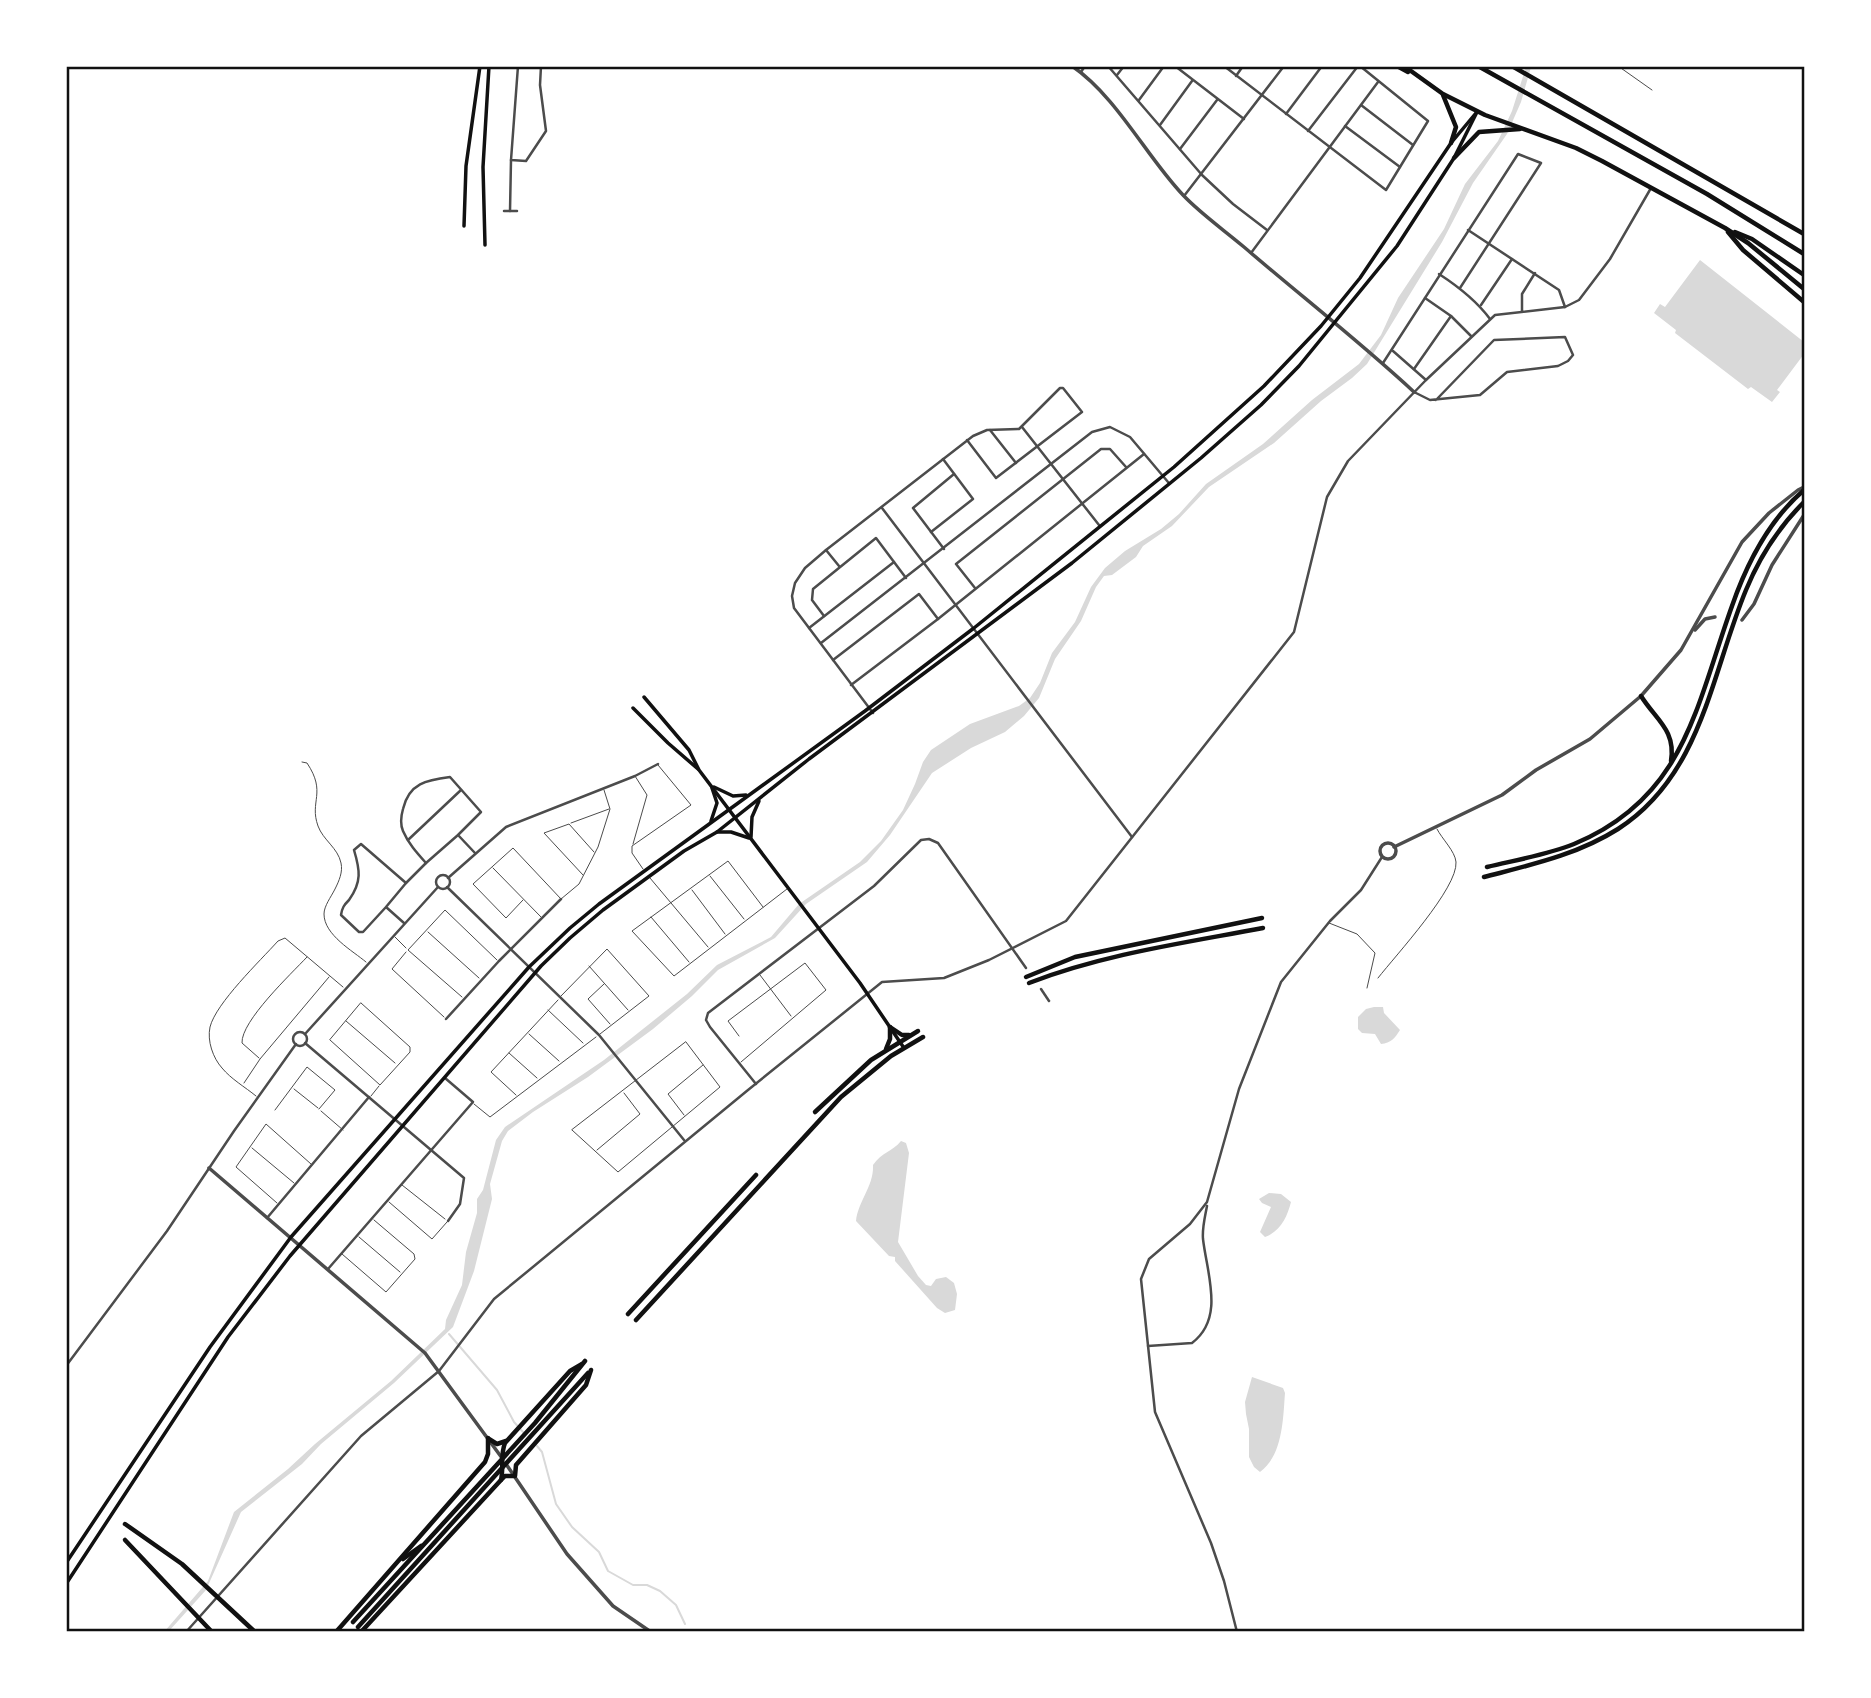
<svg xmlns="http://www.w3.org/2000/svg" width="1871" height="1698" font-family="'Roboto Condensed',sans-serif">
	<rect width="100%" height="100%" fill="#fff"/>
	<g fill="#d9d9d9">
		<path d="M1526,67H1531L1521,102L1507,134L1473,183L1442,242L1367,364L1352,378L1321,401L1274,443L1209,487L1172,526L1143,546L1136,557L1112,575L1104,576L1096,587L1081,621L1055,659L1039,698L1024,716L1005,732L971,748L932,773L890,835L867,862L806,904L775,938L718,970L692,996L653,1029L588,1077L533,1112L508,1131L502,1141L490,1184L492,1199L474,1271L453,1327L394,1383L321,1444L302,1464L241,1512L206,1590L169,1631L164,1632L208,1581L234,1512L288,1469L315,1444L391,1381L445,1329L446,1320L462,1285L466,1252L477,1213V1199L483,1190L496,1140L505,1127L604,1060L687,994L717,965L771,937L799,904L860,862L881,841L903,810L915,784L923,762L931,750L970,724L1019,706L1030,698L1040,683L1052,653L1075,622L1091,587L1105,568L1125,551L1161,529L1179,514L1206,484L1263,444L1312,400L1359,364L1381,335L1398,298L1444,229L1465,184L1498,141L1512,111Z"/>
		<path d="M1700,260L1804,342V354L1777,390L1780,392L1772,402L1751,387L1748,389L1675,333L1676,330L1654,313L1660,304L1665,307Z"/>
		<path d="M1374,1007H1383L1384,1013L1400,1030C1395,1038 1391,1043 1381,1044L1375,1034L1362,1033L1358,1029V1017L1366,1009Z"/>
		<path d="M901,1141L906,1143L909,1153L898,1242L918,1276L926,1285L931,1286L936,1279L946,1277L954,1283L957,1294L955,1310L945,1313L937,1308L895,1261V1257L889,1256L856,1221C858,1201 874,1186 873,1165C882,1152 892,1152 901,1141Z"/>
		<path d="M1269,1193L1281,1194L1291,1202C1287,1217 1281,1231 1265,1237L1260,1232L1271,1207L1262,1203L1259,1199Z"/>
		<path d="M1252,1377L1283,1388L1285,1393C1283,1419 1283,1455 1260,1472L1254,1467L1249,1457V1429L1246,1414L1245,1402Z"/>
	</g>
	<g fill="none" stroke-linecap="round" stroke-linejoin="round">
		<g stroke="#d9d9d9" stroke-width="2">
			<path d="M449,1334L497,1390L514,1422L523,1432"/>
			<path d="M537,1446L542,1452L556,1504L572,1527L599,1552L608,1571L633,1585H647L660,1591L676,1605L685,1624"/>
		</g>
		<g stroke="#4c4c4c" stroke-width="1">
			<path d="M1618,66L1652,90"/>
			<path d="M302,762L307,763C327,793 309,801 318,826C323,840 338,848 341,863C343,872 339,881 335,889C331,897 324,906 324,914C324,935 353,951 366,962"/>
			<path d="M571,823L609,809"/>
			<path d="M633,844L647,795L635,776"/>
			<path d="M493,868L541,917"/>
			<path d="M643,869L632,853V846L691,805L658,765"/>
			<path d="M583,875L544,833L569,824L594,852"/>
			<path d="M710,876L744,919"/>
			<path d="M650,878L708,947"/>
			<path d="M692,890L725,934"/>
			<path d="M523,900L506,918L473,884L513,848L561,899L579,884L598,847L610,809L604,790"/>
			<path d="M763,907L728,861L632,931L674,976L787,889"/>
			<path d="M651,917L689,962"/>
			<path d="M1329,923L1357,934L1375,953L1367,988"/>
			<path d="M428,932L479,978"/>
			<path d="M395,937L406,948"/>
			<path d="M406,952L392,969L444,1017"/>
			<path d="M589,966L628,1010"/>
			<path d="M760,975L791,1016"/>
			<path d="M1378,978C1396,955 1458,888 1456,862C1455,851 1442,839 1437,829"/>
			<path d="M604,984L588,999L610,1024"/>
			<path d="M561,996L607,949L649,996L600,1034"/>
			<path d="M462,997L408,950L445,910L497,960"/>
			<path d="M361,1003L410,1047V1052L380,1085L330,1040Z"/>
			<path d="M548,1010L583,1043"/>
			<path d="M346,1021L395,1063"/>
			<path d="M529,1034L559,1061"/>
			<path d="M739,1036L728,1021L805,963L826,990L741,1062"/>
			<path d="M686,1042L720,1087L618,1172L572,1130Z"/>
			<path d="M509,1053L537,1078"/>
			<path d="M259,1058L242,1043C241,1021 291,974 307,957"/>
			<path d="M244,1083L260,1059L329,977"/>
			<path d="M294,1089L318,1108"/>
			<path d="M516,1095L491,1072L558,1000"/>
			<path d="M256,1096C245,1087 231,1079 222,1068C213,1058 207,1041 210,1027C216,1003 260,961 278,941L285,938L343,987"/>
			<path d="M371,1096L379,1086"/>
			<path d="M474,1104L490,1117L596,1037"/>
			<path d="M275,1110L307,1067L335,1090L319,1109"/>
			<path d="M321,1111L343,1130"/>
			<path d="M684,1115L668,1094L703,1065"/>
			<path d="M252,1148L294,1183"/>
			<path d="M597,1150L640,1114L624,1093"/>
			<path d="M402,1185L445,1219"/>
			<path d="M389,1202L432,1239L447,1222"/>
			<path d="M277,1203L236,1167L266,1124L311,1164"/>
			<path d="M359,1237L400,1272"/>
			<path d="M342,1254L386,1292L415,1259L414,1254L374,1220"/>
		</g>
		<g stroke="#4c4c4c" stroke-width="2.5">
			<path d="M518,66L511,160L526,161L546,131L540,85L541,66"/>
			<path d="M1108,66L1202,175L1233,204L1267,230"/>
			<path d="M1175,66L1244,119"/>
			<path d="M1224,66L1386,190L1428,121L1360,66"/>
			<path d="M1081,72L1085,66"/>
			<path d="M1117,75L1124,66"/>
			<path d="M1236,76L1243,66"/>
			<path d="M1139,100L1164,66"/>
			<path d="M1361,105L1413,145"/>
			<path d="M1286,114L1322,66"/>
			<path d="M1160,125L1192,81"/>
			<path d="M1345,126L1400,167"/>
			<path d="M1308,131L1358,66"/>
			<path d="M1180,149L1217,100"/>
			<path d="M1184,196L1284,66"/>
			<path d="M504,211H517"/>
			<path d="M510,211L511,160"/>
			<path d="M1468,230L1559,290L1565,307"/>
			<path d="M1251,253L1378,82"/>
			<path d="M1439,274C1459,287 1476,300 1490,319"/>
			<path d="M1425,298L1451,316L1471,336"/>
			<path d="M1481,305L1512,259"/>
			<path d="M1522,311V294L1535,273"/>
			<path d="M1393,351L1426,380"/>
			<path d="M1383,363L1518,154L1541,163L1460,288"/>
			<path d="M1414,369L1451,316"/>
			<path d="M1414,392L1430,400L1480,395L1507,372L1558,366L1568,361L1573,355L1565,337L1494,340L1436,400"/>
			<path d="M1022,427L1099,525"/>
			<path d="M990,430L1016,463"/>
			<path d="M882,508L1132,837"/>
			<path d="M931,532L973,499L943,459"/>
			<path d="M944,549L913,508L954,474"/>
			<path d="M826,550L839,566"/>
			<path d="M975,588L956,564L1101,449H1110L1126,467"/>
			<path d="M824,616L812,600L813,589L876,538L906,578"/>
			<path d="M809,628L894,562"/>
			<path d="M821,643L1092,432L1110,427L1130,437L1168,482"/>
			<path d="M833,660L919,594L938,619"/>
			<path d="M851,685L938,619L1144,454"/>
			<path d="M873,713L794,608L792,596L795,583L805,568L826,550L973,436L987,430L1019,429L1060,388H1063L1082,412L996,478L967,440"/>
			<path d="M458,835L426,863C417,853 408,843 403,831C400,824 401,816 403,809C409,783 427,780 450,777L481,812L458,835L475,853"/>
			<path d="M408,840L461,790"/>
			<circle cx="443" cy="882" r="7"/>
			<path d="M448,878L506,827L635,776L658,764"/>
			<path d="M406,883L426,863"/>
			<path d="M447,887L599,1035L684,1140"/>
			<path d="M386,907L406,883L361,844L354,850C360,870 362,882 349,900C344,905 342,908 341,915L359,932H363L386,907L404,923"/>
			<path d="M1041,989L1049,1001"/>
			<path d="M446,1019L499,961L561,899"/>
			<circle cx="300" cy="1039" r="7"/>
			<path d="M305,1034L438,887"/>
			<path d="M305,1043L464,1178L460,1204L448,1221"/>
			<path d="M756,1084L710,1027L706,1020L708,1013L874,886L921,840L929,839L938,843L1026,968"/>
			<path d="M267,1218L369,1097"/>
			<path d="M328,1269L473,1102L445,1078"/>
			<path d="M1148,1346L1192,1343C1225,1318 1207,1274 1203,1239C1202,1228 1205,1217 1207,1206"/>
			<path d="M66,1366L167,1231L234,1131L296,1044"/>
			<path d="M186,1632L361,1436L439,1371L494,1299L748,1090L882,982L944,978L989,960L1066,921L1294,632L1327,497L1348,461L1426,380L1495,315L1565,307L1579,300L1610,259L1651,188"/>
			<path d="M1237,1632L1224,1581L1211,1543L1155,1412L1141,1279L1149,1259L1190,1224L1207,1202L1239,1089L1281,982L1330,921L1361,890L1382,857"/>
		</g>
		<g stroke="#4c4c4c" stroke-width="3.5">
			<path d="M582,66L583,67"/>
			<path d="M1072,66C1117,97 1146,156 1183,195C1201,214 1224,230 1244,247C1301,296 1359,341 1414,392"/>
			<path d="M1742,620L1754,604L1772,565L1804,515"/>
			<path d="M1695,630L1705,619L1715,617"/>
			<circle cx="1388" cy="851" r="8"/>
			<path d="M1394,847L1502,795L1536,770L1590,739L1641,696L1681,650L1742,542L1769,513L1798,490L1804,487"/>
			<path d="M209,1168L425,1353L502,1458"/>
			<path d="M506,1464L567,1554L613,1606L651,1632"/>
		</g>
		<g stroke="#111" stroke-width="3.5">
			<path d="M464,226L466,166L480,66"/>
			<path d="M485,245L483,167L489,66"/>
			<path d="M644,697L689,750L699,770L860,983L904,1048"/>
			<path d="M633,708L668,743L698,769"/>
			<path d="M714,787L733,796L746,795"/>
			<path d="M711,821L717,803L712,788"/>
			<path d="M717,832H731L749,838"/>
			<path d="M751,837L752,817L759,801"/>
			<path d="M66,1563L210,1347L291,1237L529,967L570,928L599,904L865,711L974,628L1174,467L1264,386L1321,326L1360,278L1451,143L1476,113"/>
			<path d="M66,1584L228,1337L290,1256L541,966L570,938L603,910L684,851L717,832L809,759L1072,563L1201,458L1261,405L1299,366L1397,246L1454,158L1477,112"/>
		</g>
		<g stroke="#111" stroke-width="4.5">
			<path d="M1397,66L1408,72"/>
			<path d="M1404,66L1443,94L1485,115L1576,148L1602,161L1725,228L1748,243L1804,289"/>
			<path d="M1443,95L1456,127L1451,143"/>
			<path d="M1454,158L1479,132L1520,129"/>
			<path d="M1728,232L1743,250L1804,302"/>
			<path d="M1735,232L1752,239L1804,275"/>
			<path d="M1641,696C1656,720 1676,730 1671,761"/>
			<path d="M1487,867C1516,860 1546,855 1574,844C1685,798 1696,706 1732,606C1747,563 1769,520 1804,490"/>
			<path d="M1484,877C1530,865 1577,855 1618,829C1702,775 1711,674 1746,590C1759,558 1780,526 1804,502"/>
			<path d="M1026,977L1075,957L1262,918"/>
			<path d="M1029,983C1104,954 1184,943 1263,928"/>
			<path d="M890,1027L902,1035H909"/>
			<path d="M886,1049L890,1039V1027"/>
			<path d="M815,1112L871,1060L918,1031"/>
			<path d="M628,1314L756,1175"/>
			<path d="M636,1320L841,1097L891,1056L923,1037"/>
			<path d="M489,1439L497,1444L506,1441"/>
			<path d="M501,1480C504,1467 500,1455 505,1443L570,1371L582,1364"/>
			<path d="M403,1559L421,1546"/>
			<path d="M353,1622L535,1423L585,1361"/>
			<path d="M358,1627L588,1373"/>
			<path d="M336,1632L485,1462L488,1454V1438"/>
			<path d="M361,1632L501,1480L505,1476H515L516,1465L586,1385L591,1370"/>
		</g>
		<g stroke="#111" stroke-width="4.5">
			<path d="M1478,66L1707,194L1804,254"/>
			<path d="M1512,66L1804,234"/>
			<path d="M125,1524L182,1564L255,1632"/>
			<path d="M125,1540L212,1632"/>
		</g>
	</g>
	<rect width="1871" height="1698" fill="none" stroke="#ffffff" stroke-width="136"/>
	<rect x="68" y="68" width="1735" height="1562" fill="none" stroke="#111" stroke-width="2.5"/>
</svg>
